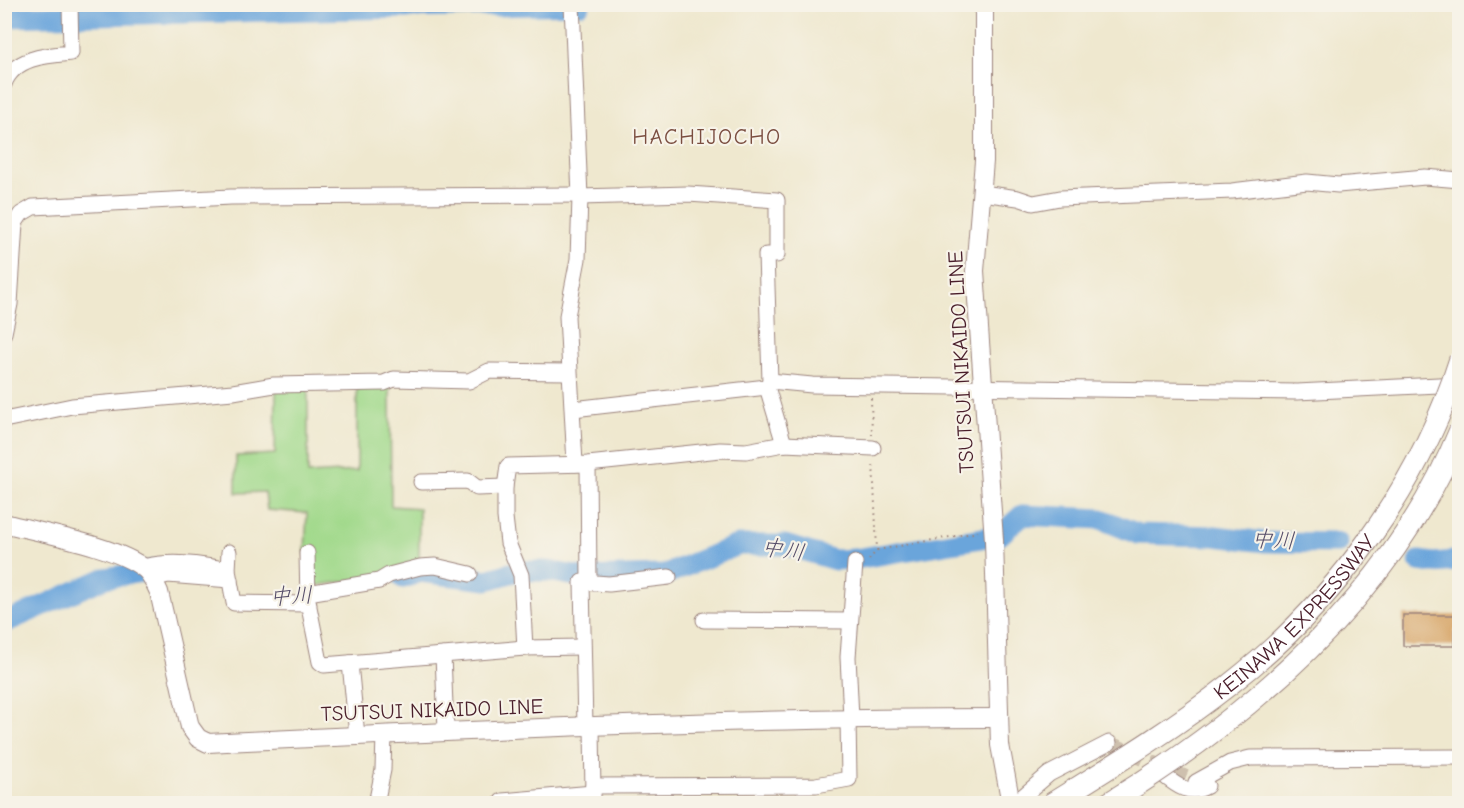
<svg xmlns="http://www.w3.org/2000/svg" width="1464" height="808" font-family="'Comic Neue','Klee One',sans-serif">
	<rect width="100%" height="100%" fill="#f7f3e8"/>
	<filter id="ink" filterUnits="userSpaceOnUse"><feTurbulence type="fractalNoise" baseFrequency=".0167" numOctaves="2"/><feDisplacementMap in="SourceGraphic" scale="12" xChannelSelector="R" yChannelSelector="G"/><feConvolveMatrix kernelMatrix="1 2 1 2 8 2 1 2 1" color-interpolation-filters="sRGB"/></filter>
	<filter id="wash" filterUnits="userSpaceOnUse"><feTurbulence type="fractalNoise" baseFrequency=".008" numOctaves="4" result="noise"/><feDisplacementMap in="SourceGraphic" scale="24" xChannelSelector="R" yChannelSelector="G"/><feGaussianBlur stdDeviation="1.35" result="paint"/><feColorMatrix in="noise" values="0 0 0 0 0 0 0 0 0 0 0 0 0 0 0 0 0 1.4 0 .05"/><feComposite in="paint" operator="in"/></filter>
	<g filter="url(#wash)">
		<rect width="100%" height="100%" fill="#efe8cf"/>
		<path fill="#a1d98b" stroke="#767c5b" stroke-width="1.5" d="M390,386L391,506L419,508V562L368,578L313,586L305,551L307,513L267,510L265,492L236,493V456L275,454L276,390L308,389V474L357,471V388Z"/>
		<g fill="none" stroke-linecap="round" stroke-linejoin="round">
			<g stroke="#6ba5db" stroke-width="21">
				<path d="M4,17L580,4"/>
				<path d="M1419,561L1433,563L1456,561"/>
				<path d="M403,578L420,572L487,580L517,571H549L581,577L664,575L738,545H785L835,560L855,559L1000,535L1022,515L1101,519L1138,534L1215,536L1265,542L1338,543"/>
				<path d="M4,623L105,578L161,569"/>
			</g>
		</g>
		<g id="blocks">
			<path fill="#d7a567" d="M1403,615H1459V629L1454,630V646H1403Z"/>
		</g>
	</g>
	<g filter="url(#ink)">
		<use href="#blocks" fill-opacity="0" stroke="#9c847d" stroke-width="1.5"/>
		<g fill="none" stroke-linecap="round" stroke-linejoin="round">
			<path stroke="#cec0ae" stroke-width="15" stroke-dasharray="15 8" stroke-linecap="butt" d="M1109,743L1196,782"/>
			<defs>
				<g id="minor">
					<path d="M572,4L580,197L578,259L567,316L575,464"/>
					<path d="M4,84C14,57 47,55 71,53L70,4"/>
					<path d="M982,193L1018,198L1033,203L1060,198L1232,191L1307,182L1338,185L1425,177L1460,180"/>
					<path d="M580,197L688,194L777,200V255H766L770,381"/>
					<path d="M4,333L10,304L15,223L21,214L33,207L231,197L580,195"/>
					<path d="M767,387L784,444"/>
					<path d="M573,409L767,387L770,381L812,385L1297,392L1459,384"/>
					<path d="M4,420L72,406L233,392L274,385L384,383L394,379L469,381L489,371L569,372"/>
					<path d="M588,464L589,582"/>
					<path d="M421,482L468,481L477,488L505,487"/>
					<path d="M229,552L228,570L234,603L309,604"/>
					<path d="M307,553L308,602L320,662L324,665L525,648L582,647"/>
					<path d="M143,567C171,560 200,564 228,570"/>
					<path d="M153,579L168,575L230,580"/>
					<path d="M308,593L379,581L389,575L420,567L435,566L470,574"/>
					<path d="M704,620L850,621"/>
					<path d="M525,648L521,575L508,543L505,517V487L508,466L588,464L720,450L746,451L784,444L873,448"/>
					<path d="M443,655L446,731"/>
					<path d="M350,663L357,736"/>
					<path d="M851,718L848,657L855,563"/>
					<path d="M592,726L593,795"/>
					<path d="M585,727L582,582L609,584L669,577"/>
					<path d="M1162,774C1177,786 1189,796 1207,786"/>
					<path d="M1196,782L1230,763L1250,758L1460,757"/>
					<path d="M593,786L816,785L849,779L848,718"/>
					<path d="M502,801L593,793"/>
					<path d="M376,804L383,770L384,734"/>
					<path d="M1014,804L1049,774L1109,743"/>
				</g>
				<g id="major">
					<path d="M984,4V161L975,271L994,540L1000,745L1011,804"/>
					<path d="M4,523C41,533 117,546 145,569C152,575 155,584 159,592L190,727L198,738L208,743C471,730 735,718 998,718"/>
				</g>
			</defs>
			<use href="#minor" stroke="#9c847d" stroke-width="17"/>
			<use href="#major" stroke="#9c847d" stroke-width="20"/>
			<g stroke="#9c847d" stroke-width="2" stroke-dasharray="1.5 4.5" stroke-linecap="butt">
				<path d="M871,398L872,435"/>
				<path d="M877,550L978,532"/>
				<path d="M869,560L877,550L873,461"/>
			</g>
			<use href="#minor" stroke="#fff" stroke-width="15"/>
			<use href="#major" stroke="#fff" stroke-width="18"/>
			<defs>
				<g id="highway-bridge">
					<path id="s1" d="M1051,804C1112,766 1173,729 1229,685C1334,604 1420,486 1460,359"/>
					<path d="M1107,804C1254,714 1394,593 1460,430"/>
				</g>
			</defs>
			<use href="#highway-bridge" stroke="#9c847d" stroke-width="23" stroke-linecap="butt"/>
			<use href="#highway-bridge" stroke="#fff" stroke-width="21"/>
		</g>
	</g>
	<g text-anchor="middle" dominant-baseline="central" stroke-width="4.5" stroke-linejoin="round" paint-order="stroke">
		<g font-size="21" fill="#4a1f2b" stroke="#f7f3e8">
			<text transform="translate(961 362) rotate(-93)">TSUTSUI NIKAIDO LINE</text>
			<text stroke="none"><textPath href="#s1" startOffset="309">KEINAWA EXPRESSWAY</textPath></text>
			<text transform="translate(432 710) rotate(-2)">TSUTSUI NIKAIDO LINE</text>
		</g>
		<g font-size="22" letter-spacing="1.5" fill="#7b4e40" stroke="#f7f3e8">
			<text x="707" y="137">HACHIJOCHO</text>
		</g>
		<g font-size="22" font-style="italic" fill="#564e69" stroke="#f7f3e8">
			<text transform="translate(1273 540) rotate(3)">中川</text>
			<text transform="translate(783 550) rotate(8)">中川</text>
			<text transform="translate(291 596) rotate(-3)">中川</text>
		</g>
	</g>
	<rect width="1464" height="808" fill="none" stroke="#f7f3e8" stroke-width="24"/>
</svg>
